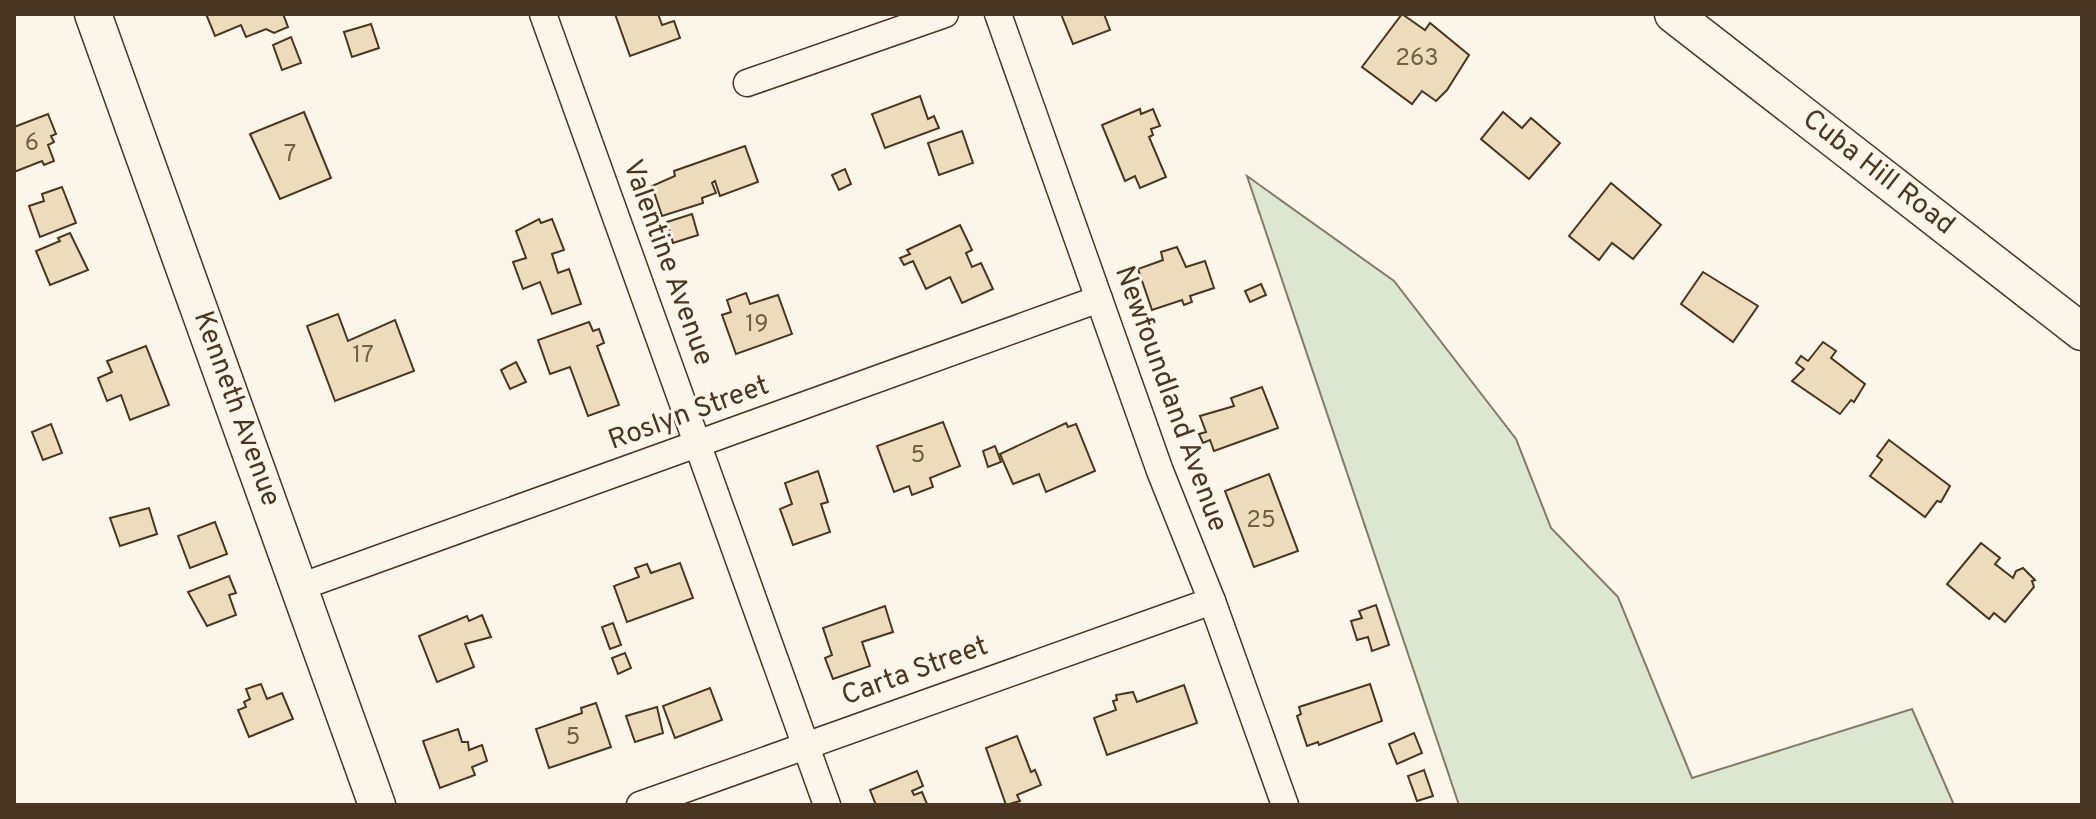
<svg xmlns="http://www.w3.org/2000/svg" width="2096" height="819" font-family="Overpass,sans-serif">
	<rect width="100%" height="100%" fill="#fbf6e9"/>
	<path fill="#dce7d0" stroke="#887966" stroke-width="2" d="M1247,176L1394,281L1516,439L1551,528L1618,597L1692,778L1912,709L1954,805H1459Z"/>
	<g fill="#ecdcbc" stroke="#4a3520" stroke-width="2">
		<path d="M206,14H283L288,27L274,33L266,29L246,37L241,25L215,36Z"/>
		<path d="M615,14H658L662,25L674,21L680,38L630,56Z"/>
		<path d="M1061,14H1104L1110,30L1073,44Z"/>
		<path d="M1402,14L1425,30L1430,23L1469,55L1447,90L1436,101L1422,91L1412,104L1362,67Z"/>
		<path d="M371,24L379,48L352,57L344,32Z"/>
		<path d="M291,37L301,63L282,70L273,45Z"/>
		<path d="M920,96L928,119L934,116L939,128L885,148L872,114Z"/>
		<path d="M1140,109L1141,114L1153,109L1160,126L1151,129L1153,135L1149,137L1166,177L1140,188L1135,176L1125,181L1102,125Z"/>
		<path d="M304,112L331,178L280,199L250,134Z"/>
		<path d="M1503,112L1522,128L1531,118L1560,143L1529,179L1481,139Z"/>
		<path d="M48,114L56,134L51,136L54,142L48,145L54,161L44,165L42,161L14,172V127Z"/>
		<path d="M962,131L973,163L939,175L928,143Z"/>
		<path d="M745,146L758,182L720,196L715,181L712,183L716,193L702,198L703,203L662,216L652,186L675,176L674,171Z"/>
		<path d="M845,169L851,184L839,190L832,175Z"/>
		<path d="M1611,183L1661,225L1633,259L1612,243L1599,260L1569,236Z"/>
		<path d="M62,187L76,223L40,237L29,206L44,201L42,194Z"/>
		<path d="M692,214L698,235L673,243L667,222Z"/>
		<path d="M539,219L541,223L552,219L564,250L552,254L558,273L569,269L581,304L552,314L540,282L523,289L513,262L526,258L516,231Z"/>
		<path d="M960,225L972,250L966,253L972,267L981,263L993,289L962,303L950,277L926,289L913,261L904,265L900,258L910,254L907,250Z"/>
		<path d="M70,233L88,270L50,285L36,251L60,241L58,238Z"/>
		<path d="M1177,247L1186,267L1205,261L1214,288L1190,296L1192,302L1184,305L1182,300L1152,310L1138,269L1163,260L1161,252Z"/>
		<path d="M1703,272L1758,306L1733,342L1681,304Z"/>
		<path d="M1261,284L1266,295L1250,302L1245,291Z"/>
		<path d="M746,293L750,304L778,295L792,334L736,354L722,315L731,312L727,300Z"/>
		<path d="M338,314L348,341L395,320L414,371L335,401L307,326Z"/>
		<path d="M589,322L593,331L599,329L604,343L597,346L619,405L588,416L570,367L550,374L538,340Z"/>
		<path d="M1823,342L1836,351L1831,358L1865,384L1854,402L1851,400L1840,414L1792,381L1804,369L1796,363L1801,356L1808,361Z"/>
		<path d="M146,346L169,405L130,420L121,395L107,401L98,378L112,372L107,361Z"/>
		<path d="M516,362L526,382L510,389L501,370Z"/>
		<path d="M1262,387L1278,428L1214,451L1210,440L1203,443L1199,434L1206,432L1200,416L1234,406L1231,398Z"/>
		<path d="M943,422L960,466L930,478L933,487L912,495L909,486L894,492L877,446Z"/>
		<path d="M1066,423L1068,427L1076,424L1095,471L1046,492L1039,474L1013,484L1000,454Z"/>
		<path d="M51,424L62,453L43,460L32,432Z"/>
		<path d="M1889,440L1950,486L1941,502L1937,501L1925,517L1870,476L1882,460L1877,456Z"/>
		<path d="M995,446L1001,462L988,467L983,451Z"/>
		<path d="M818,471L828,502L821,504L830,532L793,545L780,509L792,504L785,483Z"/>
		<path d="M1269,474L1298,551L1254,567L1225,491Z"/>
		<path d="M149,508L157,534L120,546L110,518Z"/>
		<path d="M215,522L227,554L190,568L178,536Z"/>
		<path d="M1981,543L2000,558L1995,564L2013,578L2016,571L2023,568L2035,580L2032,581L2034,587L2005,622L1994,613L1989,619L1947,584Z"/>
		<path d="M680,563L693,598L627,622L614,586L639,577L635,568L647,564L651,573Z"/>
		<path d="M229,576L236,593L229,595L236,615L207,626L188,592Z"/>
		<path d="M1376,605L1389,645L1372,651L1368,637L1357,640L1351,621L1362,618L1359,611Z"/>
		<path d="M885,606L893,632L862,642L870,666L833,679L825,658L832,655L823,628Z"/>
		<path d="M482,615L491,637L465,644L474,667L437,682L419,636L467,616L469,621Z"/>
		<path d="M613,623L621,645L610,649L602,627Z"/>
		<path d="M625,653L631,668L618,674L612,658Z"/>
		<path d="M261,684L267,699L282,693L293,719L249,737L238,710L246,707L244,702L250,699L246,689Z"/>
		<path d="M1370,684L1382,721L1319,745L1318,742L1307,746L1297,716L1301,714L1299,707Z"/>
		<path d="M1184,685L1197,723L1107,755L1094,718L1116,710L1113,701L1117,700L1116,695L1133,692L1137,702Z"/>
		<path d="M710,688L722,720L675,738L663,706Z"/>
		<path d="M596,703L611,747L549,768L536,729L582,713L581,708Z"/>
		<path d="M657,707L663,733L635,742L626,716Z"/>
		<path d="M458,729L462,742H468L469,750L482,745L487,761L472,767L475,775L440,788L423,741Z"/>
		<path d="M1414,733L1422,753L1397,764L1389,744Z"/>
		<path d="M1017,736L1031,772L1035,770L1041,785L1017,795L1020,801L1006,805L986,748Z"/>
		<path d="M1424,770L1433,796L1417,801L1408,776Z"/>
		<path d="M917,771L923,786L912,791L914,795L922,792L927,804L876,805L870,790Z"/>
	</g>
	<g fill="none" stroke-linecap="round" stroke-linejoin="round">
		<defs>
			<g id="street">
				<path d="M543,14L827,805"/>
				<path d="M998,14L1160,471L1212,601L1285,805"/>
				<path d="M747,83L945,14"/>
				<path d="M300,587L1099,299"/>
				<path d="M640,805L1212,601"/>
			</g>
			<g id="secondary">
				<path d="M93,14L377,805"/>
				<path d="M1673,14L2082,332"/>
			</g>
		</defs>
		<use href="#street" stroke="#4a3520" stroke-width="29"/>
		<use href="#secondary" stroke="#4a3520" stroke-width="39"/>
		<use href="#street" stroke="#fbf6e9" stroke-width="26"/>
		<use href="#secondary" stroke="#fbf6e9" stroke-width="36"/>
	</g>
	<g text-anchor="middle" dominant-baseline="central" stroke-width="6" stroke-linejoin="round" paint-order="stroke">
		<g font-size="24" fill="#725f47">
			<text x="1417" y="59">263</text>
			<text x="32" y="144">6</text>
			<text x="290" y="155">7</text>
			<text x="757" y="325">19</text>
			<text x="363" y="356">17</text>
			<text x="918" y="456">5</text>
			<text x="1261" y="521">25</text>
			<text x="573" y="738">5</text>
		</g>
		<g font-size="28" fill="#4a3520" stroke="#fbf6e9">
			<text transform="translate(1878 173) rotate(38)">Cuba Hill Road</text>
			<text transform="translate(667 263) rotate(70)">Valentine Avenue</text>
			<text transform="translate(1170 399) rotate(70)">Newfoundland Avenue</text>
			<text transform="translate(236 409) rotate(70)">Kenneth Avenue</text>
			<text transform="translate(689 414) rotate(-20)">Roslyn Street</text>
			<text transform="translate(915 672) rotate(-20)">Carta Street</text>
		</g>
	</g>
	<rect width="2096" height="819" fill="none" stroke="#4a3520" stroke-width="32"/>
</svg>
